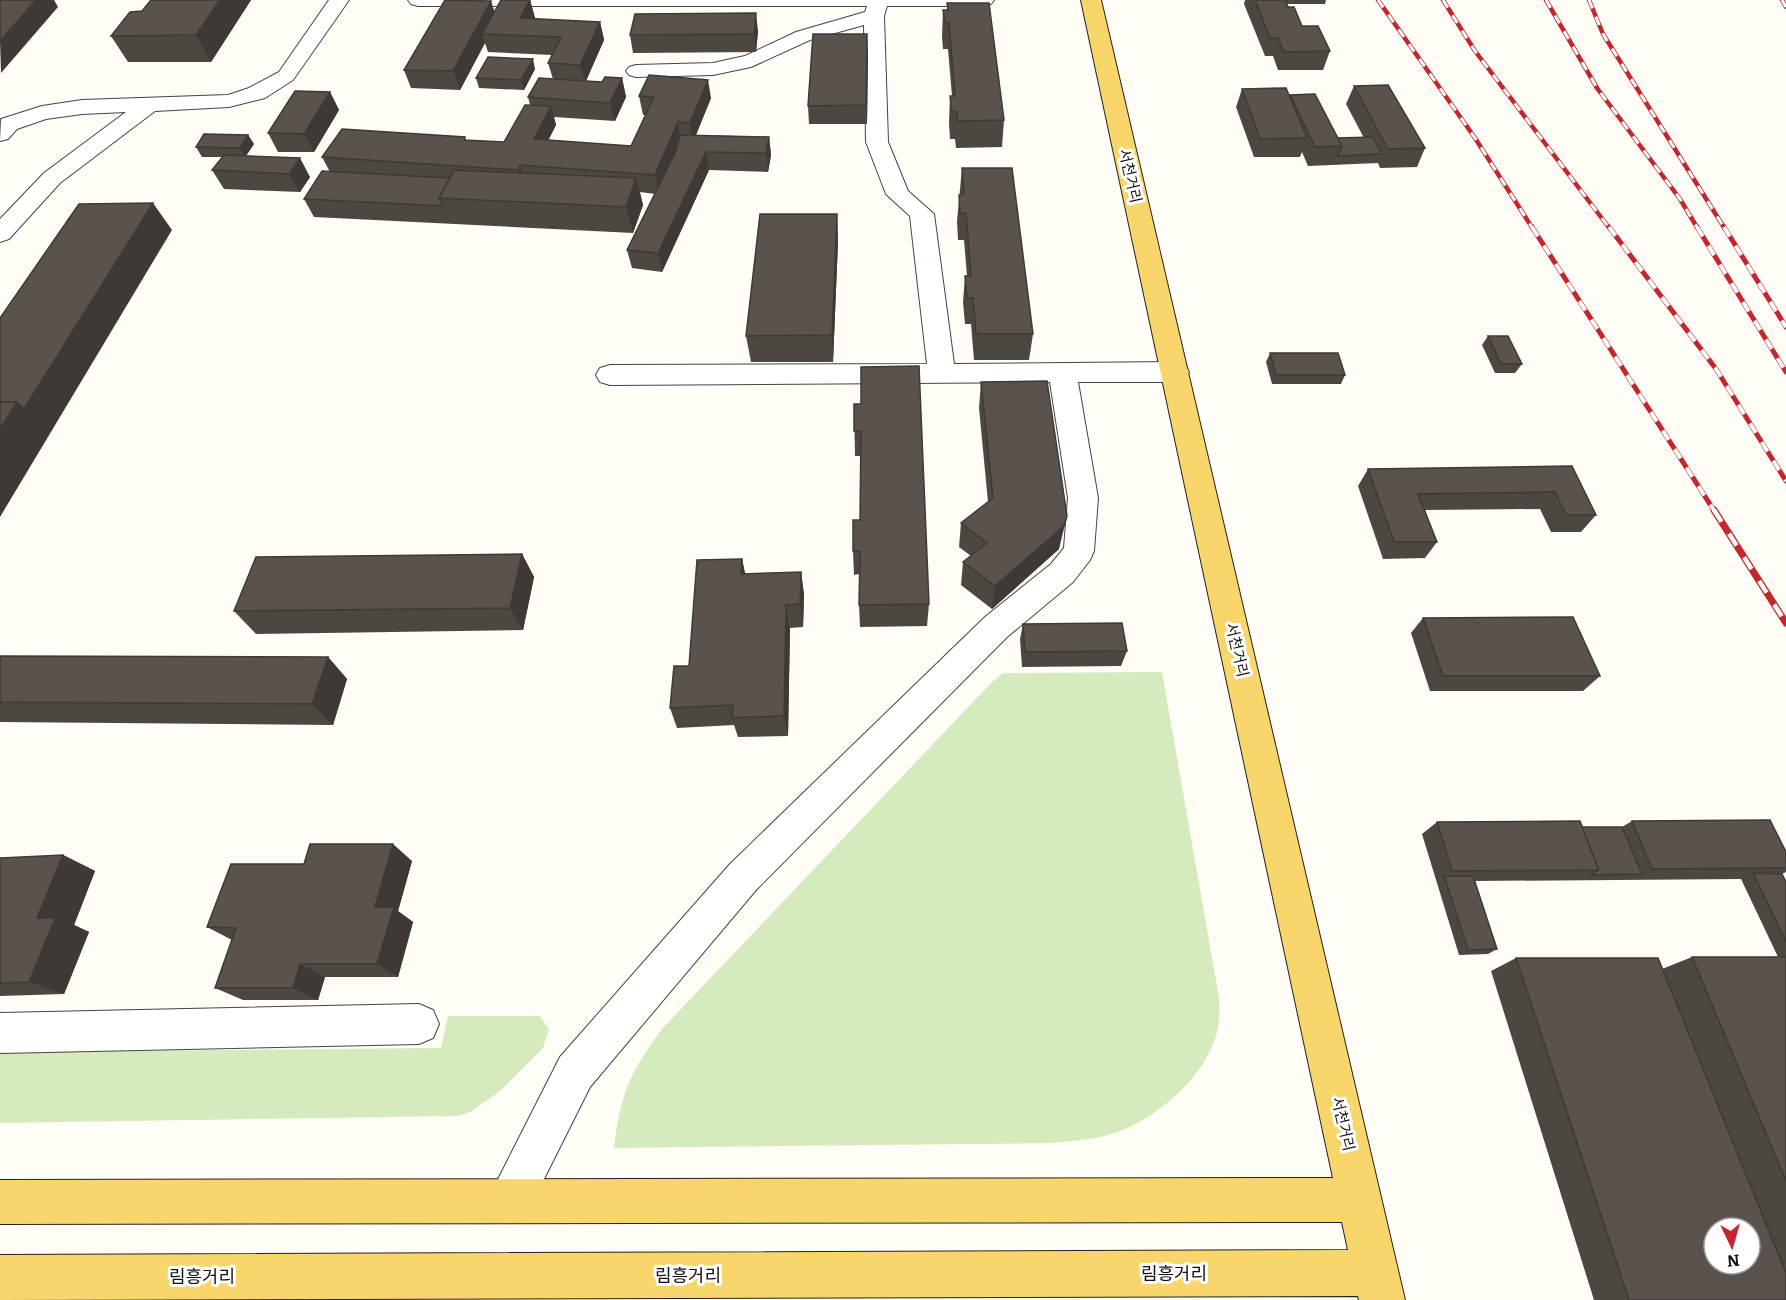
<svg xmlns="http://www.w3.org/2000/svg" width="1786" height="1300" font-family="Bitter,'Noto Sans KR',serif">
	<rect width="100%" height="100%" fill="#fffdf5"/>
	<g fill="#d5ebbd">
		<path d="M1162,672L1219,998C1219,1006 1220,1014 1219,1021C1214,1071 1157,1120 1112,1134C1093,1140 1071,1141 1052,1143L614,1148C621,1092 629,1075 661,1030L992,682L1003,673Z"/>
		<path d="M448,1016H540L549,1029L543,1048L500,1091L472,1111L458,1116L0,1123V1052L441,1048Z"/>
	</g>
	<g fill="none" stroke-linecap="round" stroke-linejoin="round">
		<defs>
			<g id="minor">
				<path d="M329,0H349L293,80L265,98L229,107L155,111L60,183L9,239L0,242V219L44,173L126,112L82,114L46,119L17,129L8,139L0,141L1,119L42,106L82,100L228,95L249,88L279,72Z"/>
				<path d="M408,0H994L991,4L984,6H887L884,16L888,142L908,191L934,214L954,364L1175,362L1185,365L1189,372L1185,379L1175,382H1078L1098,498L1094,551L1090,560L1073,582L1007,637L756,890L590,1087L525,1217L509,1223L493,1217L487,1201L560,1057L730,864L985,617L1051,564L1064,548L1068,498L1050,382L610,385L600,382L596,375L600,368L610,365L927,364L910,216L886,194L866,142L864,25L810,40L751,67L713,75L636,77L629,75L626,71L629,67L636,65L713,63L745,56L796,32L865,12L867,6H418L411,4Z"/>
				<path d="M419,1004L433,1010L439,1024L433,1038L419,1044L0,1053V1013Z"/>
			</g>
			<path id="primary" d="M1081,0H1101L1405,1300H1359L1358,1296L0,1300V1255L1348,1250L1342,1222L0,1224V1180L1333,1178Z"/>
		</defs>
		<use href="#minor" stroke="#444" stroke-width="2"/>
		<use href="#primary" stroke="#222" stroke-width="2"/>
		<use href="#minor" fill="#fff" fill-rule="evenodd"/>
		<use href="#primary" fill="#f9d66b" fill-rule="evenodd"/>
		<defs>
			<g id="rail-far2">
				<path d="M1378,0L1475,138L1533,229"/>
				<path d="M1443,0L1475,51L1610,229"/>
				<path d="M1546,0L1597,88L1680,199L1698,229"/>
				<path d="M1589,0L1603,34L1725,229"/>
				<path d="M1782,0L1786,7"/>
			</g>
			<g id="rail-far1">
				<path d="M1532,227L1715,512"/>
				<path d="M1609,227L1716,369L1786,481"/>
				<path d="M1697,227L1786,372"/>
				<path d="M1724,227L1786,327"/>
			</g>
			<path id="rail" d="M1714,510L1786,623"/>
		</defs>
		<use href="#rail-far2" stroke="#c4262e" stroke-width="4.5"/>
		<use href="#rail-far1" stroke="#c4262e" stroke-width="5"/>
		<use href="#rail" stroke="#c4262e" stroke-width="7"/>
		<use href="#rail-far2" stroke="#fff" stroke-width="3" stroke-dasharray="9" stroke-linecap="butt"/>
		<use href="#rail-far1" stroke="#fff" stroke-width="4" stroke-dasharray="11" stroke-linecap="butt"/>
		<use href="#rail" stroke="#fff" stroke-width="4.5" stroke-dasharray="14" stroke-linecap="butt"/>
	</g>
	<g fill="#4d4742">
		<path d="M151,0H251L211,62H128L111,36L142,11Z"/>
		<path d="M530,0L535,18V19L600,22L604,40L586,81L602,82L622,78L626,97L615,121L554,117L556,125L548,140L631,146L645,115H643L639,96L711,98L696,135L769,137L771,155L768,172L709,170L662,272L632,268L627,250L655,194L640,192L643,205L633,233L314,217L304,199L330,172L322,157L465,137L466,140L504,142L530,105L528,97L553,79L548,63L552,55L488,52L485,43L460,90L411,88L404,70L491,1L494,11Z"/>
		<path d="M1245,0H1326L1325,4H1287L1302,26L1330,51L1323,70H1278L1273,56H1265L1244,4Z"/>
		<path d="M947,3L1004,120L1002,147L956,148L955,139H950L949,123L950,96H952L948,49H943L942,36L943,10H947Z"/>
		<path d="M758,31L756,52L633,53L630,35Z"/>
		<path d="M868,53L867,124H809L808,106Z"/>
		<path d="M535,69L524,90L479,88L476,78Z"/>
		<path d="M1354,86L1425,148L1417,167L1380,168L1378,163L1308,166L1302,152L1300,157H1254L1236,107L1242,89L1290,96V95L1338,138H1364L1346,104Z"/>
		<path d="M330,92L339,110L314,152H278L268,133Z"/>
		<path d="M248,135L254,144L246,156L310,177L300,192L224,189L212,170L222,157H202L196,147Z"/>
		<path d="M962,168L1033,334L1029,360H974L971,324H965L963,302L965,276H967L964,240H958L957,221Z"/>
		<path d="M837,214L838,241L833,362H751L746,336Z"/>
		<path d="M1488,336L1522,364L1515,373H1495L1482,345Z"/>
		<path d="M1270,353L1345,375L1341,384H1272L1266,362Z"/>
		<path d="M981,382L1059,549L992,609L961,585L963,562L971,556L959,547L961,523L988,502L979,408Z"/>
		<path d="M854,404L929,604L927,626L860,627L859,605V574L854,575L853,551L860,520V456H855Z"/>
		<path d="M1572,466L1596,515L1581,532H1551L1540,509L1425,510L1437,542L1425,558L1383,559L1358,486L1368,469Z"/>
		<path d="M522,554L534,577L523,630L256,634L234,611Z"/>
		<path d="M742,559L745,574L801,572L804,595L803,627L790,628L788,736L738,737L734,725L677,728L670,708L689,666Z"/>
		<path d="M1423,618L1600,676L1583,691H1430L1411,633Z"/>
		<path d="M1023,624L1127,651L1121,666L1022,667L1020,639Z"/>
		<path d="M0,656L328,657L347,679L333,725L0,722Z"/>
		<path d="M1632,821L1786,852V872L1782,874L1786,882V1300H1594L1491,971L1516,958L1662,969L1692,957H1778L1741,879L1475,881L1497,949L1488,954L1459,955L1422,834L1437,822L1582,827H1622Z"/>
		<path d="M63,855L95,871L74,925L89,932L64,994L0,996V858Z"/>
		<path d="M412,861L398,911L413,922L398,977H325L318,1000H243L215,988L232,940L207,927L304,864Z"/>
	</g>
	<g fill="#3f3936">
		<path d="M36,0H54L58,7L1,73L0,41Z"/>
		<path d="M220,0H251L211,62L196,35Z"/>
		<path d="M530,0L535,18L526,35L520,18Z"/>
		<path d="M491,1L497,20L482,34L485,43L460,90L453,71Z"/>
		<path d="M756,13L758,31L756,52L754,34Z"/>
		<path d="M600,22L604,40L585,83L580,65Z"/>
		<path d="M867,34L868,53L867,124L866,105Z"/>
		<path d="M533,59L535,69L524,90L521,80Z"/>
		<path d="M622,78L626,97L615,121L610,103Z"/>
		<path d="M708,80L711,98L693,142L690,123Z"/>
		<path d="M330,92L339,110L314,152L304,134Z"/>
		<path d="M551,106L556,125L540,157L534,139Z"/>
		<path d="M678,122L681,141L659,194L655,175Z"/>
		<path d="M248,135L254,144L245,157L240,148Z"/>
		<path d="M769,137L771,155L768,172L766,153Z"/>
		<path d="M706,152L709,170L662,272L658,253Z"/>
		<path d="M300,158L310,177L300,192L289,174Z"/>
		<path d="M520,165L526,184L524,188L518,170Z"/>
		<path d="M636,178L643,205L633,233L626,207Z"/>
		<path d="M153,203L172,230L0,517V429L17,402Z"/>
		<path d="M837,214L838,241L833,362L832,335Z"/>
		<path d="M1067,516L1059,549L992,609L995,586Z"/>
		<path d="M522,554L534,577L523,630L510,608Z"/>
		<path d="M742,559L747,582L741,574Z"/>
		<path d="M801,572L804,595L803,627L800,604Z"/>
		<path d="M786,605L790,628L788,736L784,716Z"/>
		<path d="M328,657L347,679L333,725L312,704Z"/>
		<path d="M393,844L412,861L398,911L413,922L398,977L377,964L375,907Z"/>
		<path d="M63,855L95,871L74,925L89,932L64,994L29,982L37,918Z"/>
		<path d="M300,964L325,977L318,1000L293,988Z"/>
	</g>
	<g fill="#5a524d" stroke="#3f3936" stroke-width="1.5" fill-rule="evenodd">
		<path d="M0,0H36L0,41Z"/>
		<path d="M151,0H220L196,35L111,36L130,12L142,11Z"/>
		<path d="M445,0L491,1L453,71L404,70Z"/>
		<path d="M501,0H530L520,18L600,22L580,65L548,63L561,37L482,34Z"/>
		<path d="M1255,0H1285L1288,7H1294L1302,26H1318L1330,51L1284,52L1278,38H1270Z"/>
		<path d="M947,3H989L1004,120L957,121V112H952L950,96H955L949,23H945L943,10H948Z"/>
		<path d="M756,13L754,34L630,35L635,14Z"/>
		<path d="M813,34H867L866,105L808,106Z"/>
		<path d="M488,57L533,59L521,80L476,78Z"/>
		<path d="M649,75L708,80L690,123L678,122L655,175L520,165L518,170L322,157L342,129L465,137L464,140L504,142L525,105L551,106L534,139L631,146L654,97L639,96Z"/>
		<path d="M605,77L622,78L610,103L528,97L539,78L602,82Z"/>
		<path d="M1388,85L1425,148L1388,149L1354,86Z"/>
		<path d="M1286,88L1307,138L1260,139L1242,89Z"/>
		<path d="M295,91L330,92L304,134L268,133Z"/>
		<path d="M1315,94L1342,146L1315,147L1290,95Z"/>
		<path d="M204,134L248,135L240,148L196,147Z"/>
		<path d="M680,135L769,137L766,153L706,152L658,253L627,250L676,151Z"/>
		<path d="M1373,137L1382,154L1338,156L1342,146L1338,138Z"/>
		<path d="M224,155L300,158L289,174L212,170Z"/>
		<path d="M962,168H1012L1033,334H976L973,298H967L965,276H971L966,213H960L959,195L964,194Z"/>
		<path d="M454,170L636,178L626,207L439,198Z"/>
		<path d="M322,171L450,178L439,198L443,206L304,199Z"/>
		<path d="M153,203L24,409L17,402H0V318L79,204Z"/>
		<path d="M760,214H837L832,335L746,336Z"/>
		<path d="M1488,336H1508L1522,364H1501Z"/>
		<path d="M1270,353H1338L1345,375H1276Z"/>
		<path d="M919,366L929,604L859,605L860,551H853V520H860L861,431H854V404H861V367Z"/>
		<path d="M1047,381L1067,516L1064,526L995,586L963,562L987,543L961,523L993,498L981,382Z"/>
		<path d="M0,402H17L0,429Z"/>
		<path d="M1572,466L1596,515H1566L1555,492L1418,494L1437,542H1394L1368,469Z"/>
		<path d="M522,554L510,608L234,611L256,557Z"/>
		<path d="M742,559L741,574L801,572L800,604L786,605L784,716L732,718L733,705L670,708L674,666H689L697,560Z"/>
		<path d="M1573,617L1600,676H1443L1423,618Z"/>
		<path d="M1122,623L1127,651L1025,652L1023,624Z"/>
		<path d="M0,656L328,657L312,704L0,702Z"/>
		<path d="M1770,820L1786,852V868L1652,869L1632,821Z"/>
		<path d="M1580,821L1599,870L1452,871L1437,822Z"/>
		<path d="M1582,827H1622L1642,874L1589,875L1599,870Z"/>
		<path d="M310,844H393L375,907H394L377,964H300L293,988H215L236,928L207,927L231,864H304Z"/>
		<path d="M63,855L37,918H55L29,982L0,983V858Z"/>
		<path d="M1753,873L1782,874L1786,882V942Z"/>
		<path d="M1444,876H1473L1497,949L1468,950Z"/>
		<path d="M1692,957H1786V1181Z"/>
		<path d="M1516,958H1658L1786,1273V1300H1629ZM1714,1228H1750V1264H1714Z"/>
	</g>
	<g text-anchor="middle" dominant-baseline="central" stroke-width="6" stroke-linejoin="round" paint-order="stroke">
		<g font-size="15" fill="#111" stroke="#fff">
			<text transform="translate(1130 176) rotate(77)">서천거리</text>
			<text transform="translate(1237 650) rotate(77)">서천거리</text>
			<text transform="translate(1343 1124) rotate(77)">서천거리</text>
		</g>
		<g font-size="18" fill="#111" stroke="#fff">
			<text x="1174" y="1274">림흥거리</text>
			<text x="688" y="1276">림흥거리</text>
			<text x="202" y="1277">림흥거리</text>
		</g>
	</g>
	<g transform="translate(1732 1246) rotate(175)"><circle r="28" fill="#ffffff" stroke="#a0a0a0" stroke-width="1.5"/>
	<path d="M0-4.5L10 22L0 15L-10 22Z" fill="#c4262e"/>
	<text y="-9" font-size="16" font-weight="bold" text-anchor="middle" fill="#111111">N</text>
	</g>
</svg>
